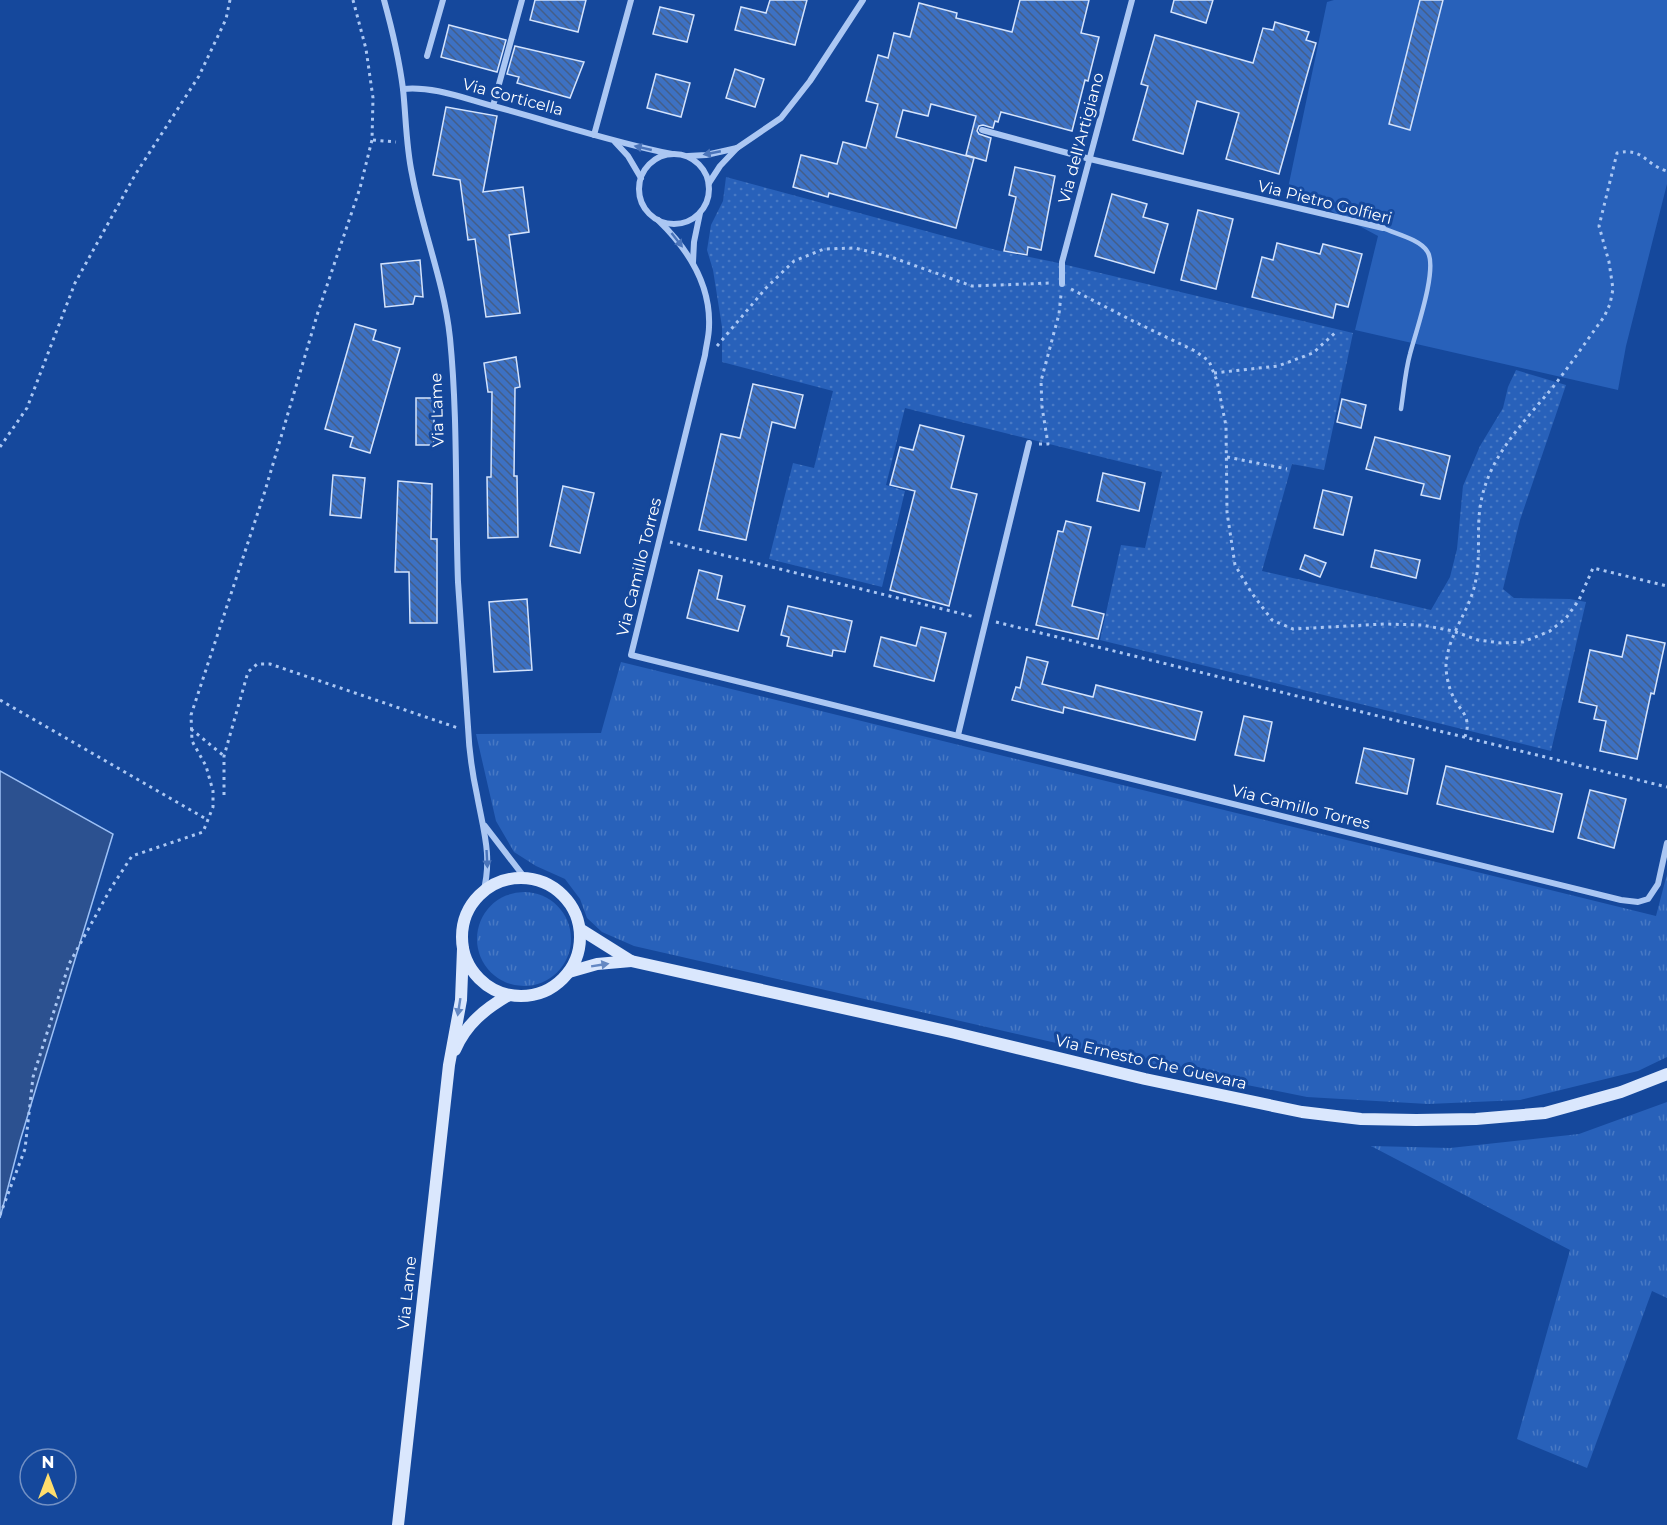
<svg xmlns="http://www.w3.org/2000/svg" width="1667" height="1525" font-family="Montserrat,sans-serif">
	<defs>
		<pattern id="grass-tufts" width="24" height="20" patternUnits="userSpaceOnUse" patternTransform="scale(1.5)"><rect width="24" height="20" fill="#2861ba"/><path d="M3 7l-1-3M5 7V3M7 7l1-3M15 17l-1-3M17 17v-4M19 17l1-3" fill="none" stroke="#4879c4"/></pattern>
		<pattern id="park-dots" width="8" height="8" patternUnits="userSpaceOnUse" patternTransform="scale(1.5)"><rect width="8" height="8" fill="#2861ba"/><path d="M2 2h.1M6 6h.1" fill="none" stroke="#4879c4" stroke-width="1.8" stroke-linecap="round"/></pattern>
		<pattern id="building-back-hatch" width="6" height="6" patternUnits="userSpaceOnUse" patternTransform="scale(1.5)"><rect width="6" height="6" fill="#3d71c3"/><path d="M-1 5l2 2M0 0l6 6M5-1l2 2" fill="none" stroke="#445e88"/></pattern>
	</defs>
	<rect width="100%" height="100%" fill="#15489c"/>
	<g fill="url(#grass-tufts)">
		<path d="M621,662L1656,916L1667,874V1057L1638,1071L1520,1100L1428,1104L1307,1097L1187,1073L634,946L602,932L587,918L580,899L565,879L536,866L514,852L496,821L476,734L601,733Z"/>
		<circle cx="524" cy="939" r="47"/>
		<path d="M1667,1102V1298L1652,1291L1587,1468L1517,1439L1570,1250L1371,1146L1450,1148L1579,1134Z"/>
	</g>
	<path fill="url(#park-dots)" d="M726,177L996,250L1054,262L1353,333L1324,470L1292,464L1262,571L1431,610L1450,577L1457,549L1463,486L1480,446L1503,408L1508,387L1516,370L1566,385L1520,520L1503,589L1514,598L1570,599L1586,602L1551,751L1100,640L1121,545L1145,548L1162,472L905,408L886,485L905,491L882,587L769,559L793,463L814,468L833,391L722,362V327L713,270L707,250L711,225L723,201Z"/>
	<path fill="#2861ba" d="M1334,0H1667V184L1626,346L1618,390L1355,330L1378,236L1288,188L1327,2Z"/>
	<path fill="#2c5190" stroke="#9dc1f6" stroke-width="1.5" d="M0,771L113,834L20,1141L0,1218Z"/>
	<g fill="url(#building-back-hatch)" stroke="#d3e3fd" stroke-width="1.5">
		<path d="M535,0H586L578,32L530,20Z"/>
		<path d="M770,0H807L795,45L735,30L741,7L766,13Z"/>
		<path d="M1020,0H1089L1081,33L1099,37L1088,81L1085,80L1072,131L1001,112L998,122L995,121L993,128L983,125L979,126L977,131L979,134L991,138L986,161L966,155L976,116L931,104L928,116L903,110L896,137L974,158L956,228L829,193L828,197L793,187L801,155L837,164L843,142L866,148L878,104L866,101L878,55L888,58L894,33L910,37L919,3L957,13L956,18L1012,32Z"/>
		<path d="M1174,0H1213L1206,23L1171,12Z"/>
		<path d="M1420,0H1443L1410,130L1389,124Z"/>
		<path d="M660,7L694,15L687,42L653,34Z"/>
		<path d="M1275,22L1309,32L1306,40L1316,43L1279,174L1226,159L1239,113L1197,101L1183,154L1133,140L1148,86L1141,84L1155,35L1253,63L1263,28L1273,30Z"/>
		<path d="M449,25L506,40L497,72L441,57Z"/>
		<path d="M515,46L584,62L570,98L517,83L519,77L507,74Z"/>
		<path d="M735,69L764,79L755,107L726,98Z"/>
		<path d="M656,74L690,83L681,117L647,108Z"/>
		<path d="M446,107L497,116L483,192L523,187L529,232L509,235L520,313L486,317L475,239L468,240L460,180L433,175Z"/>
		<path d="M1015,167L1055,176L1041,250L1028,247L1027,255L1004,251L1016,197L1009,195Z"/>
		<path d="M1112,194L1147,204L1143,217L1168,224L1154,273L1095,256Z"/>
		<path d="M1198,210L1233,219L1216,289L1181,280Z"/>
		<path d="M1277,243L1320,254L1323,244L1362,254L1348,307L1336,304L1333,318L1252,297L1262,257L1273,260Z"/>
		<path d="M420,260L423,297L415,296L413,304L385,307L381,264Z"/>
		<path d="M355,324L376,330L373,340L400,348L370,453L350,447L353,437L325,429Z"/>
		<path d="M516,357L520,387L515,388L514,476H517L518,537L488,538L487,477H491L492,392H488L484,363Z"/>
		<path d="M753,384L803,395L795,428L772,422L746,540L699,530L721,434L740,438Z"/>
		<rect x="416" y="398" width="18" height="47"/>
		<path d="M1342,399L1366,405L1361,428L1337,422Z"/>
		<path d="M920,425L964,436L951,488L977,494L949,606L890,590L915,491L890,485L900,447L913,450Z"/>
		<path d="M1375,437L1450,456L1440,499L1421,495L1424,484L1366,469Z"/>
		<path d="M1103,473L1145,483L1139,511L1097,501Z"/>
		<path d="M333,475L365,478L361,518L330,515Z"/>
		<path d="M398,481L432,484L431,539H437V623H410L409,572H395Z"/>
		<path d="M563,486L594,493L580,553L550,546Z"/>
		<path d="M1323,490L1352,497L1343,535L1314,528Z"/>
		<path d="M1066,521L1091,527L1072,606L1104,614L1098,639L1036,625L1058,531L1063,532Z"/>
		<path d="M1375,550L1420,560L1416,578L1371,567Z"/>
		<path d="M1305,555L1326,563L1320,577L1300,569Z"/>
		<path d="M699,570L722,576L717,599L745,606L738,631L687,618Z"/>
		<path d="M527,599L532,670L494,672L489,602Z"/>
		<path d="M788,606L852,621L845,652L833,650L832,656L787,646L789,637L781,635Z"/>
		<path d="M921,627L946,633L934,681L874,666L881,637L916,646Z"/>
		<path d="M1627,635L1665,643L1654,694L1651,693L1637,759L1600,751L1606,721L1594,719L1597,706L1579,702L1590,650L1622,657Z"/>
		<path d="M1027,657L1048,662L1042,684L1093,697L1096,685L1202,712L1195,740L1064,707L1063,713L1012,700L1016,687L1020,688Z"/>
		<path d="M1244,716L1272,722L1264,761L1235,755Z"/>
		<path d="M1364,748L1414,759L1407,794L1356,783Z"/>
		<path d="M1446,766L1562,794L1553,832L1437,804Z"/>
		<path d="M1590,790L1626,799L1614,848L1578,838Z"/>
	</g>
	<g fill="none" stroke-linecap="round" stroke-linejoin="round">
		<g stroke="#abc7f3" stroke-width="3" stroke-dasharray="3 4.5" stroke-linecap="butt">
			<path d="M373,140L396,142"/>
			<path d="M1071,289L1131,320L1195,351L1209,361L1217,381L1226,426L1227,512L1235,565L1251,592L1272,620L1293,629L1384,624L1422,625L1453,631L1478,640L1501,643L1523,642L1550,631L1566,618L1579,600L1593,568L1667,586"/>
			<path d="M717,346L766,288L794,261L824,249L855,248L891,257L972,286L1051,283"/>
			<path d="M1214,373L1278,366L1313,353L1337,331"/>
			<path d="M1039,444H1048L1042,407L1041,381L1059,314L1061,295"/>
			<path d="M0,447L27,408L75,283L135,175L199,76L226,19L230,0"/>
			<path d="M1227,457L1287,469"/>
			<path d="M670,542L975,617"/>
			<path d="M996,622L1667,787"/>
			<path d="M0,700L208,820"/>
			<path d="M191,729L224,756"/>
			<path d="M1465,737C1466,733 1468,728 1467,724C1467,714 1459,708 1455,700C1449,690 1446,676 1446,665C1448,633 1471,610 1476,579C1481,554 1476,527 1481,502C1489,456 1525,421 1553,387C1571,364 1587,340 1604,317L1610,304L1613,289L1609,262L1599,226L1617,153C1644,147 1645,165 1667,171"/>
			<path d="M224,795V756L248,672L257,664H270L458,728"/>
			<path d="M0,1215L25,1149L33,1077L69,964L111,888L132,856L203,832L213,807V791L206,766L192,741L191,715L265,491L318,312L360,188L372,140L373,98L366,49L353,0"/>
		</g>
		<path stroke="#abc7f3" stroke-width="4.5" d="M1383,228C1396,234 1419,239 1427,251C1439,267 1415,334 1410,354C1405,372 1404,390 1401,409"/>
		<g stroke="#abc7f3" stroke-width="6">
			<path d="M384,0C392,29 399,58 403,89C406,117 406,146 412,174C422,229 444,281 450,338C458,419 455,501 458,582C461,631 465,679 468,727C469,750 472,772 477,795C483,829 493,857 483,893"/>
			<path d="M427,56L443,0"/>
			<path d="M403,89C433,86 463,98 493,106C553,122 611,142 672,154"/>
			<path d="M493,106L522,0"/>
			<path d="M982,130L1090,159L1383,228"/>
			<path d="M594,135L631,0"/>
			<path d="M615,142L628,156L641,178"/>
			<circle cx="674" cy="189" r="35"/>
			<path d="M688,156L706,155L737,148"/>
			<path d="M709,183L720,166L737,148L781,118L810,81L863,0"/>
			<path d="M658,220C687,248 711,285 709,327C709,336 706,346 705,355L631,655L1621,900L1638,902L1648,899L1658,884L1667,843"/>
			<path d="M693,262L694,242L700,213"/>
			<path d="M1062,284V262L1132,0"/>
			<path d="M958,735L1029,443"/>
			<path d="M485,826L525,878"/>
		</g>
		<g stroke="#dae7fd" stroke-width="12">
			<circle cx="521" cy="937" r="59"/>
			<path d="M580,929L631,961L951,1032L1145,1079L1302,1112L1361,1119L1416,1120L1476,1119L1545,1113L1621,1092L1667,1074"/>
			<path d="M569,972L597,964L631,961"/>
			<path d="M455,1050C466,1024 485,1009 509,995"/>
			<path d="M398,1525L449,1065L461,1000L463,949"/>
		</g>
	</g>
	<defs><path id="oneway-solid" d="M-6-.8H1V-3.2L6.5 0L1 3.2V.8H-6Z" transform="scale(1.5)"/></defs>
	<g fill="#4a74ba">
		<use href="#oneway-solid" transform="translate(643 148) rotate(-167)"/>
		<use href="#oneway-solid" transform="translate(712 153) rotate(169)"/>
		<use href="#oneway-solid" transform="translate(677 240) rotate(52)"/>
		<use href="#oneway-solid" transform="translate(487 859) rotate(87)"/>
	</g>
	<g fill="#6488c3">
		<use href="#oneway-solid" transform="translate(600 965) rotate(-9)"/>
		<use href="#oneway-solid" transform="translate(459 1007) rotate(99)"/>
	</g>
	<g text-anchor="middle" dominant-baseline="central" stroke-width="6" stroke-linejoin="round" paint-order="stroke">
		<g font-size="16" fill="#fff" stroke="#15489c">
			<text transform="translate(513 97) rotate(15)">Via Corticella</text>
			<text transform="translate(1081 138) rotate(-75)">Via dell'Artigiano</text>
			<text transform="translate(1325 202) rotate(14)">Via Pietro Golfieri</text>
			<text transform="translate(437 410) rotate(-92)">Via Lame</text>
			<text transform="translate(639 567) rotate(-76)">Via Camillo Torres</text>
			<text transform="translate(1301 807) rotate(14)">Via Camillo Torres</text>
			<text transform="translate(1151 1062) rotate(13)">Via Ernesto Che Guevara</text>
			<text transform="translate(407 1293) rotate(-84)">Via Lame</text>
		</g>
	</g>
	<g transform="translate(48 1477)"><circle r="28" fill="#15489c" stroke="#7391c4" stroke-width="1.5"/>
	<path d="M0-4.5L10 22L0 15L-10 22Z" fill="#ffde6d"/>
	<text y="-9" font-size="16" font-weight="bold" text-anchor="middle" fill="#ffffff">N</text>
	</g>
</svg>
